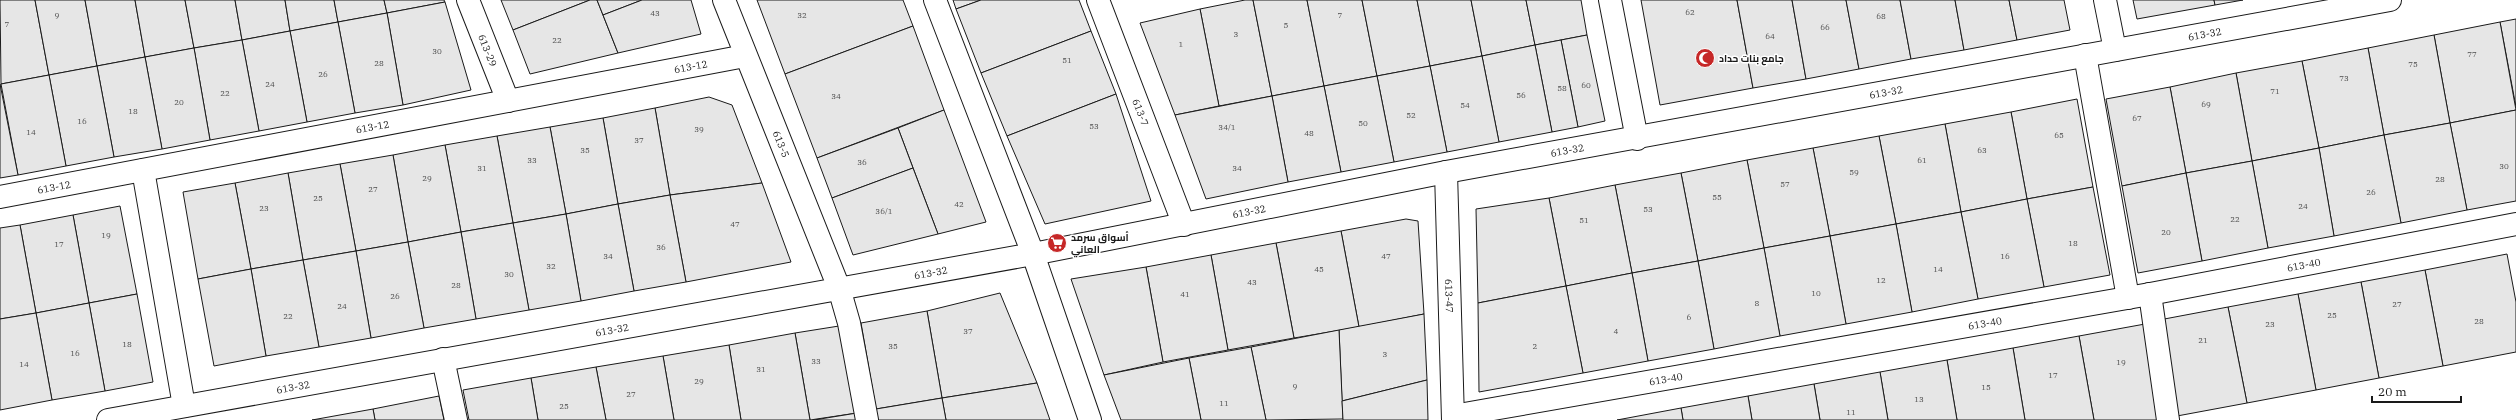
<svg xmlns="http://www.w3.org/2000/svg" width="2516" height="420" font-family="'IBM Plex Serif',Cairo,serif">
	<rect width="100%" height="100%" fill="#fff"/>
	<g fill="#e6e6e6" stroke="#1a1a1a">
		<path d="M0,0H35L49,75L1,84Z"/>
		<path d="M35,0H85L97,66L49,75Z"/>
		<path d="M85,0H135L145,57L97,66Z"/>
		<path d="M135,0H185L194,48L145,57Z"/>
		<path d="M185,0H235L242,40L194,48Z"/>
		<path d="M235,0H285L290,31L242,40Z"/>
		<path d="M285,0H334L338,22L290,31Z"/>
		<path d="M334,0H384L387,13L338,22Z"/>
		<path d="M384,0H444L445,2L387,13Z"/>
		<path d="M501,0H590L513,30Z"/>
		<path d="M590,0H597L618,53L530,74L513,30Z"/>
		<path d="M597,0H642L603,15Z"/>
		<path d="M642,0H691L701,34L618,53L603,15Z"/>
		<path d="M757,0H903L913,26L785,74Z"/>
		<path d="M953,0H981L956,9Z"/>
		<path d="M981,0H1079L1091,31L981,73L956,9Z"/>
		<path d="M1245,0H1253L1272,96L1219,106L1200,9Z"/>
		<path d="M1253,0H1307L1324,86L1272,96Z"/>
		<path d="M1307,0H1362L1377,76L1324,86Z"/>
		<path d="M1362,0H1417L1430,66L1377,76Z"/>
		<path d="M1417,0H1471L1482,56L1430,66Z"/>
		<path d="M1471,0H1526L1535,45L1482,56Z"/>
		<path d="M1526,0H1581L1587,35L1535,45Z"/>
		<path d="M1641,0H1737L1753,88L1660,105Z"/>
		<path d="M1737,0H1792L1806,79L1753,88Z"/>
		<path d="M1792,0H1846L1859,69L1806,79Z"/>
		<path d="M1846,0H1900L1911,59L1859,69Z"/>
		<path d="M1900,0H1955L1964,50L1911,59Z"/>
		<path d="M1955,0H2009L2017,40L1964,50Z"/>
		<path d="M2009,0H2064L2070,30L2017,40Z"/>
		<path d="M2133,0H2214L2215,5L2137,19Z"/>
		<path d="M2214,0H2243L2215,5Z"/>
		<path d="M445,2L471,90L403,105L387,13Z"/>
		<path d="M1200,9L1219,106L1175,115L1140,23Z"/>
		<path d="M387,13L403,105L355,113L338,22Z"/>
		<path d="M2516,19V107L2500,22Z"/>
		<path d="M338,22L355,113L307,122L290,31Z"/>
		<path d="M2500,22L2516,110L2450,123L2434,35Z"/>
		<path d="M913,26L944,110L817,158L785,74Z"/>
		<path d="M290,31L307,122L259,131L242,40Z"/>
		<path d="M1091,31L1116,94L1007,136L981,73Z"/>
		<path d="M1587,35L1605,121L1578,127L1561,40Z"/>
		<path d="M2434,35L2450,123L2384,135L2368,48Z"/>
		<path d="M242,40L259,131L210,140L194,48Z"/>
		<path d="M1561,40L1578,127L1552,132L1535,45Z"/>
		<path d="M1535,45L1552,132L1499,142L1482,56Z"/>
		<path d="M194,48L210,140L162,149L145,57Z"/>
		<path d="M2368,48L2384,135L2319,148L2302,61Z"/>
		<path d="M1482,56L1499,142L1447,152L1430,66Z"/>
		<path d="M145,57L162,149L114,157L97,66Z"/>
		<path d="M2302,61L2319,148L2252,161L2236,73Z"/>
		<path d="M97,66L114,157L66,166L49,75Z"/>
		<path d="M1430,66L1447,152L1394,162L1377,76Z"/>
		<path d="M2236,73L2252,161L2186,173L2170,87Z"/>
		<path d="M49,75L66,166L18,175L1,84Z"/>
		<path d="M1377,76L1394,162L1341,172L1324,86Z"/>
		<path d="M0,84L18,175L0,178Z"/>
		<path d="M1324,86L1341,172L1288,182L1272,96Z"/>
		<path d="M2170,87L2186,173L2122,186L2106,99Z"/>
		<path d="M1116,94L1151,201L1045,224L1007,136Z"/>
		<path d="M1272,96L1288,182L1206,199L1175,115Z"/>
		<path d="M709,97L732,105L762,183L670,195L655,108Z"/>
		<path d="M2077,99L2093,187L2027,199L2011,112Z"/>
		<path d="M655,108L670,195L618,204L603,118Z"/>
		<path d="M944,110L986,222L938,234L898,128Z"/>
		<path d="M2516,110V201L2467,210L2450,123Z"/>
		<path d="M2011,112L2027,199L1961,212L1945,124Z"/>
		<path d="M603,118L618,204L566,214L550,127Z"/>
		<path d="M2450,123L2467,210L2401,223L2384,135Z"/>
		<path d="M1945,124L1961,212L1896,224L1879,136Z"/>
		<path d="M550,127L566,214L513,223L497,136Z"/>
		<path d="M898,128L913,168L832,198L817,158Z"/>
		<path d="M2384,135L2401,223L2334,236L2319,148Z"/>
		<path d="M497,136L513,223L461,232L445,145Z"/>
		<path d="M1879,136L1896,224L1830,236L1813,148Z"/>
		<path d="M445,145L461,232L408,242L393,155Z"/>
		<path d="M1813,148L1830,236L1764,248L1747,160Z"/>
		<path d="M2319,148L2334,236L2268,248L2252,161Z"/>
		<path d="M393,155L408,242L356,251L340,164Z"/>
		<path d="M1747,160L1764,248L1698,261L1681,173Z"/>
		<path d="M2252,161L2268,248L2202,261L2186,173Z"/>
		<path d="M340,164L356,251L303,260L288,173Z"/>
		<path d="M913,168L938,234L853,255L832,198Z"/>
		<path d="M288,173L303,260L251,269L235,183Z"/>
		<path d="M1681,173L1698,261L1632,273L1615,185Z"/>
		<path d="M2186,173L2202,261L2138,273L2122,186Z"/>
		<path d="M235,183L251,269L198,279L183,192Z"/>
		<path d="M762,183L791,262L686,282L670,195Z"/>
		<path d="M1615,185L1632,273L1566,286L1549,198Z"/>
		<path d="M2093,187L2110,275L2044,287L2027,199Z"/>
		<path d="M670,195L686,282L634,291L618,204Z"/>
		<path d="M1549,198L1566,286L1478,303L1476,209Z"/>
		<path d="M2027,199L2044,287L1978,299L1961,212Z"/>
		<path d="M618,204L634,291L581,301L566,214Z"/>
		<path d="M120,206L137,294L89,303L73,215Z"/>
		<path d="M1961,212L1978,299L1912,312L1896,224Z"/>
		<path d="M566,214L581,301L529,310L513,223Z"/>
		<path d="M73,215L89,303L36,313L20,225Z"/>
		<path d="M1406,219L1418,221L1424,314L1359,327L1341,231Z"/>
		<path d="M513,223L529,310L476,319L461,232Z"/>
		<path d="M1896,224L1912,312L1846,324L1830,236Z"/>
		<path d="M20,225L36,313L0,319V228Z"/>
		<path d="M1341,231L1359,327L1294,338L1276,243Z"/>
		<path d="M461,232L476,319L424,328L408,242Z"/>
		<path d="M1830,236L1846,324L1780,336L1764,248Z"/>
		<path d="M408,242L424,328L371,338L356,251Z"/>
		<path d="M1276,243L1294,338L1228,350L1211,255Z"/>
		<path d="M1764,248L1780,336L1714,349L1698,261Z"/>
		<path d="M356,251L371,338L319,347L303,260Z"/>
		<path d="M2507,254L2516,302V352L2443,366L2425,270Z"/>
		<path d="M1211,255L1228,350L1163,362L1146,267Z"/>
		<path d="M303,260L319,347L266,356L251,269Z"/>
		<path d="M1698,261L1714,349L1648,361L1632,273Z"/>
		<path d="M1146,267L1163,362L1104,375L1071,279Z"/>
		<path d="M251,269L266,356L214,366L198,279Z"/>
		<path d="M2425,270L2443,366L2379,378L2361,282Z"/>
		<path d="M1632,273L1648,361L1583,373L1566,286Z"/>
		<path d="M2361,282L2379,378L2316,390L2298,294Z"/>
		<path d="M1566,286L1583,373L1479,392L1478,303Z"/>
		<path d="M1000,293L1037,383L942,398L927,311Z"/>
		<path d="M137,294L153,382L105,391L89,303Z"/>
		<path d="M2298,294L2316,390L2247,403L2228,307Z"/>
		<path d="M89,303L105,391L52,400L36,313Z"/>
		<path d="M2228,307L2247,403L2177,416L2159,320Z"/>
		<path d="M927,311L942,398L876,409L861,323Z"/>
		<path d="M36,313L52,400L0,410V319Z"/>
		<path d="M1424,314L1427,380L1342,401L1339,330Z"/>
		<path d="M2145,324L2162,420H2094L2079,336Z"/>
		<path d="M839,326L857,413L810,420L795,333Z"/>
		<path d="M1339,330L1343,419L1266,420L1251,347Z"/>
		<path d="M795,333L810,420H741L729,345Z"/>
		<path d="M2079,336L2094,420H2025L2013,348Z"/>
		<path d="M729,345L741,420H674L663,356Z"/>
		<path d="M1251,347L1266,420H1201L1189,358Z"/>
		<path d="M2013,348L2025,420H1957L1947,360Z"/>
		<path d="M663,356L674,420H606L596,367Z"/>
		<path d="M1189,358L1201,420H1121L1104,375Z"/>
		<path d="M1947,360L1957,420H1888L1880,372Z"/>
		<path d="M596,367L606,420H538L531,378Z"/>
		<path d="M1880,372L1888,420H1820L1814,384Z"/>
		<path d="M531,378L538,420H469L463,390Z"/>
		<path d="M1427,380L1428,420H1343L1342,401Z"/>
		<path d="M1037,383L1050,420H946L942,398Z"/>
		<path d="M1814,384L1820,420H1752L1748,396Z"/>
		<path d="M439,396L444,420H375L373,409Z"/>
		<path d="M1748,396L1752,420H1683L1681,408Z"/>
		<path d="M942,398L946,420H877L876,409Z"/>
		<path d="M1681,408L1683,420H1617Z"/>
		<path d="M373,409L375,420H312Z"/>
		<path d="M857,413L858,420H814Z"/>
	</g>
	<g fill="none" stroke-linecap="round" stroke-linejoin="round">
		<defs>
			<g id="minor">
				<path id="s1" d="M468,0L508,101"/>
				<path id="s2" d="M724,0L839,288L849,323L867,420"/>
				<path d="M935,0L1033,254L1090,420"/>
				<path id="s3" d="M1098,0L1184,225"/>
				<path d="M1610,0L1637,139"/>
				<path d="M2105,0L2115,50"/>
				<path d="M2085,55L2128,298"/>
				<path d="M143,170L184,406"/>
				<path id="s4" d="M1446,172L1453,420"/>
				<path id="s5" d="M0,197L745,56"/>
				<path d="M2150,294L2168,420"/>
				<path d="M443,359L456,420"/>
				<path id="s6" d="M1453,416L2150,294L2516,224"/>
				<path id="s7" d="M108,420L1033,254L1446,172L2390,0"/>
			</g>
		</defs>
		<use href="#minor" stroke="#1a1a1a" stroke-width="24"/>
		<use href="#minor" stroke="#fff" stroke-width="22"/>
	</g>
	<defs>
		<symbol id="mosque-disc" viewBox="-11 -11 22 22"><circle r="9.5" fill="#c62828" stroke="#fff"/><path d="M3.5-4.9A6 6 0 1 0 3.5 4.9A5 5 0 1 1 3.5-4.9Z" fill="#fff"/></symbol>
		<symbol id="supermarket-disc" viewBox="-11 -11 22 22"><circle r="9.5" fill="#c62828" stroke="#fff"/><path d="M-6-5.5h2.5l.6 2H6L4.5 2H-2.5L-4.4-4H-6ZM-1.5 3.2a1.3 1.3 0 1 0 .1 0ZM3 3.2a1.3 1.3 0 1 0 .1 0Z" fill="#fff"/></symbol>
	</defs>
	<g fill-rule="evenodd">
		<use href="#mosque-disc" x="1694" y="47" width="22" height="22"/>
		<use href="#supermarket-disc" x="1046" y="232" width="22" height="22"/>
	</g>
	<g text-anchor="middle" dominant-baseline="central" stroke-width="3" stroke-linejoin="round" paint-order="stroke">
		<g font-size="8" fill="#4d4d4d">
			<text x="1690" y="12">62</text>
			<text x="655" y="13">43</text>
			<text x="57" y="15">9</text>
			<text x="802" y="15">32</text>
			<text x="1340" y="15">7</text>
			<text x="1881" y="16">68</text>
			<text x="7" y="24">7</text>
			<text x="1286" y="25">5</text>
			<text x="1825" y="27">66</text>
			<text x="1236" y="34">3</text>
			<text x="1770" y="36">64</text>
			<text x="557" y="40">22</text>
			<text x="1181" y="44">1</text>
			<text x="437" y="51">30</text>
			<text x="2472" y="54">77</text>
			<text x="1067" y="60">51</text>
			<text x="379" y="63">28</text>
			<text x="2413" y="64">75</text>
			<text x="323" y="74">26</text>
			<text x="2344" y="78">73</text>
			<text x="270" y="84">24</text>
			<text x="1586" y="85">60</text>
			<text x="1562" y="88">58</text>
			<text x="2275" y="91">71</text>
			<text x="225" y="93">22</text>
			<text x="1521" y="95">56</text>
			<text x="836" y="96">34</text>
			<text x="179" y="102">20</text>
			<text x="2206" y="104">69</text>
			<text x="1465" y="105">54</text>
			<text x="133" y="111">18</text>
			<text x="1411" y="115">52</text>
			<text x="2137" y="118">67</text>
			<text x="82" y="121">16</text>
			<text x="1363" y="123">50</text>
			<text x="1094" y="126">53</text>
			<text x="1227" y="127">34/1</text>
			<text x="699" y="129">39</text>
			<text x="31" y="132">14</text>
			<text x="1309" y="133">48</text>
			<text x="2059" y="135">65</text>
			<text x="639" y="140">37</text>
			<text x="585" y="150">35</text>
			<text x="1982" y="150">63</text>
			<text x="532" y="160">33</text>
			<text x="1922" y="160">61</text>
			<text x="862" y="162">36</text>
			<text x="2504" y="166">30</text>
			<text x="482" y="168">31</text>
			<text x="1237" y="168">34</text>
			<text x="1854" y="172">59</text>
			<text x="427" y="178">29</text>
			<text x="2440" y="179">28</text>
			<text x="1785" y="184">57</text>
			<text x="373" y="189">27</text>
			<text x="2371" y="192">26</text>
			<text x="1717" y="197">55</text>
			<text x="318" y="198">25</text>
			<text x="959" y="204">42</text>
			<text x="2303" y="206">24</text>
			<text x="264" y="208">23</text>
			<text x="1648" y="209">53</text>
			<text x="884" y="211">36/1</text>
			<text x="2235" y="219">22</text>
			<text x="1584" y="220">51</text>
			<text x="735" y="224">47</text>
			<text x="2166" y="232">20</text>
			<text x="106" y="235">19</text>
			<text x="2073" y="243">18</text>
			<text x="59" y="244">17</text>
			<text x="661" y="247">36</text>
			<text x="608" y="256">34</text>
			<text x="1386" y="256">47</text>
			<text x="2005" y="256">16</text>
			<text x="551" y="266">32</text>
			<text x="1319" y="269">45</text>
			<text x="1938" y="269">14</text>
			<text x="509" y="274">30</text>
			<text x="1881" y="280">12</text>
			<text x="1252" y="282">43</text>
			<text x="456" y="285">28</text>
			<text x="1816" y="293">10</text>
			<text x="1185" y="294">41</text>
			<text x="395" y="296">26</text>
			<text x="1757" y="303">8</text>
			<text x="2397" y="304">27</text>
			<text x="342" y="306">24</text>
			<text x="2332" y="315">25</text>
			<text x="288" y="316">22</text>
			<text x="1689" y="317">6</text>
			<text x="2479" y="321">28</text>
			<text x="2270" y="324">23</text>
			<text x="968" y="331">37</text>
			<text x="1616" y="331">4</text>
			<text x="2203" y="340">21</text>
			<text x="127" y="344">18</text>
			<text x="893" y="346">35</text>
			<text x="1535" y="346">2</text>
			<text x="75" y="353">16</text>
			<text x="1385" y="354">3</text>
			<text x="816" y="361">33</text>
			<text x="2121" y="362">19</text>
			<text x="24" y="364">14</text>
			<text x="761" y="369">31</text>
			<text x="2053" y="375">17</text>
			<text x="699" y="381">29</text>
			<text x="1295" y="386">9</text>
			<text x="1986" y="387">15</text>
			<text x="631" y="394">27</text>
			<text x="1919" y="399">13</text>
			<text x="1224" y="403">11</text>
			<text x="564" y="406">25</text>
			<text x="1851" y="412">11</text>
		</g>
		<g font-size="10" fill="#1a1a1a" stroke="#fff">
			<text stroke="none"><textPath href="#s7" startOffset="2132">613-32</textPath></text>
			<text stroke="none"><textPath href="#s1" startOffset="54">613-29</textPath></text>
			<text stroke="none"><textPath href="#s5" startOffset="703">613-12</textPath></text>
			<text stroke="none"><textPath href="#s7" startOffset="1808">613-32</textPath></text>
			<text stroke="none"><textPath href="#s3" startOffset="120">613-7</textPath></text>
			<text stroke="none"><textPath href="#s5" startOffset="379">613-12</textPath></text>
			<text stroke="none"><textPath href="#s2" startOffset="155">613-5</textPath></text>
			<text stroke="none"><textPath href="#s7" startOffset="1484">613-32</textPath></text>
			<text stroke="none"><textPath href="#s5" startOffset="55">613-12</textPath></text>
			<text stroke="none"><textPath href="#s7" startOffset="1160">613-32</textPath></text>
			<text stroke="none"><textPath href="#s6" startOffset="864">613-40</textPath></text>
			<text stroke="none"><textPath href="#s7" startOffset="836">613-32</textPath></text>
			<text stroke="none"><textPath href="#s4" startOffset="124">613-47</textPath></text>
			<text stroke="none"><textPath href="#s6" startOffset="540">613-40</textPath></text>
			<text stroke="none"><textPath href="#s7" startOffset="512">613-32</textPath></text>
			<text stroke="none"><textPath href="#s6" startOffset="216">613-40</textPath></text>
			<text stroke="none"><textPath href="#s7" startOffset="188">613-32</textPath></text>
		</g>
		<g font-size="10" font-weight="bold" fill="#1a1a1a" stroke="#fff" text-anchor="start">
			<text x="1719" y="58">جامع بنات حداد</text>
			<text x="1071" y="237">أسواق سرمد<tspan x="1071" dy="12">العاني</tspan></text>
		</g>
	</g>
	<path d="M2372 396v6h89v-6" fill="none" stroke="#1a1a1a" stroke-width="2"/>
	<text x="2378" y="396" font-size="12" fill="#1a1a1a" stroke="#ffffff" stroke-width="3" paint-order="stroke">20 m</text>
</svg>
